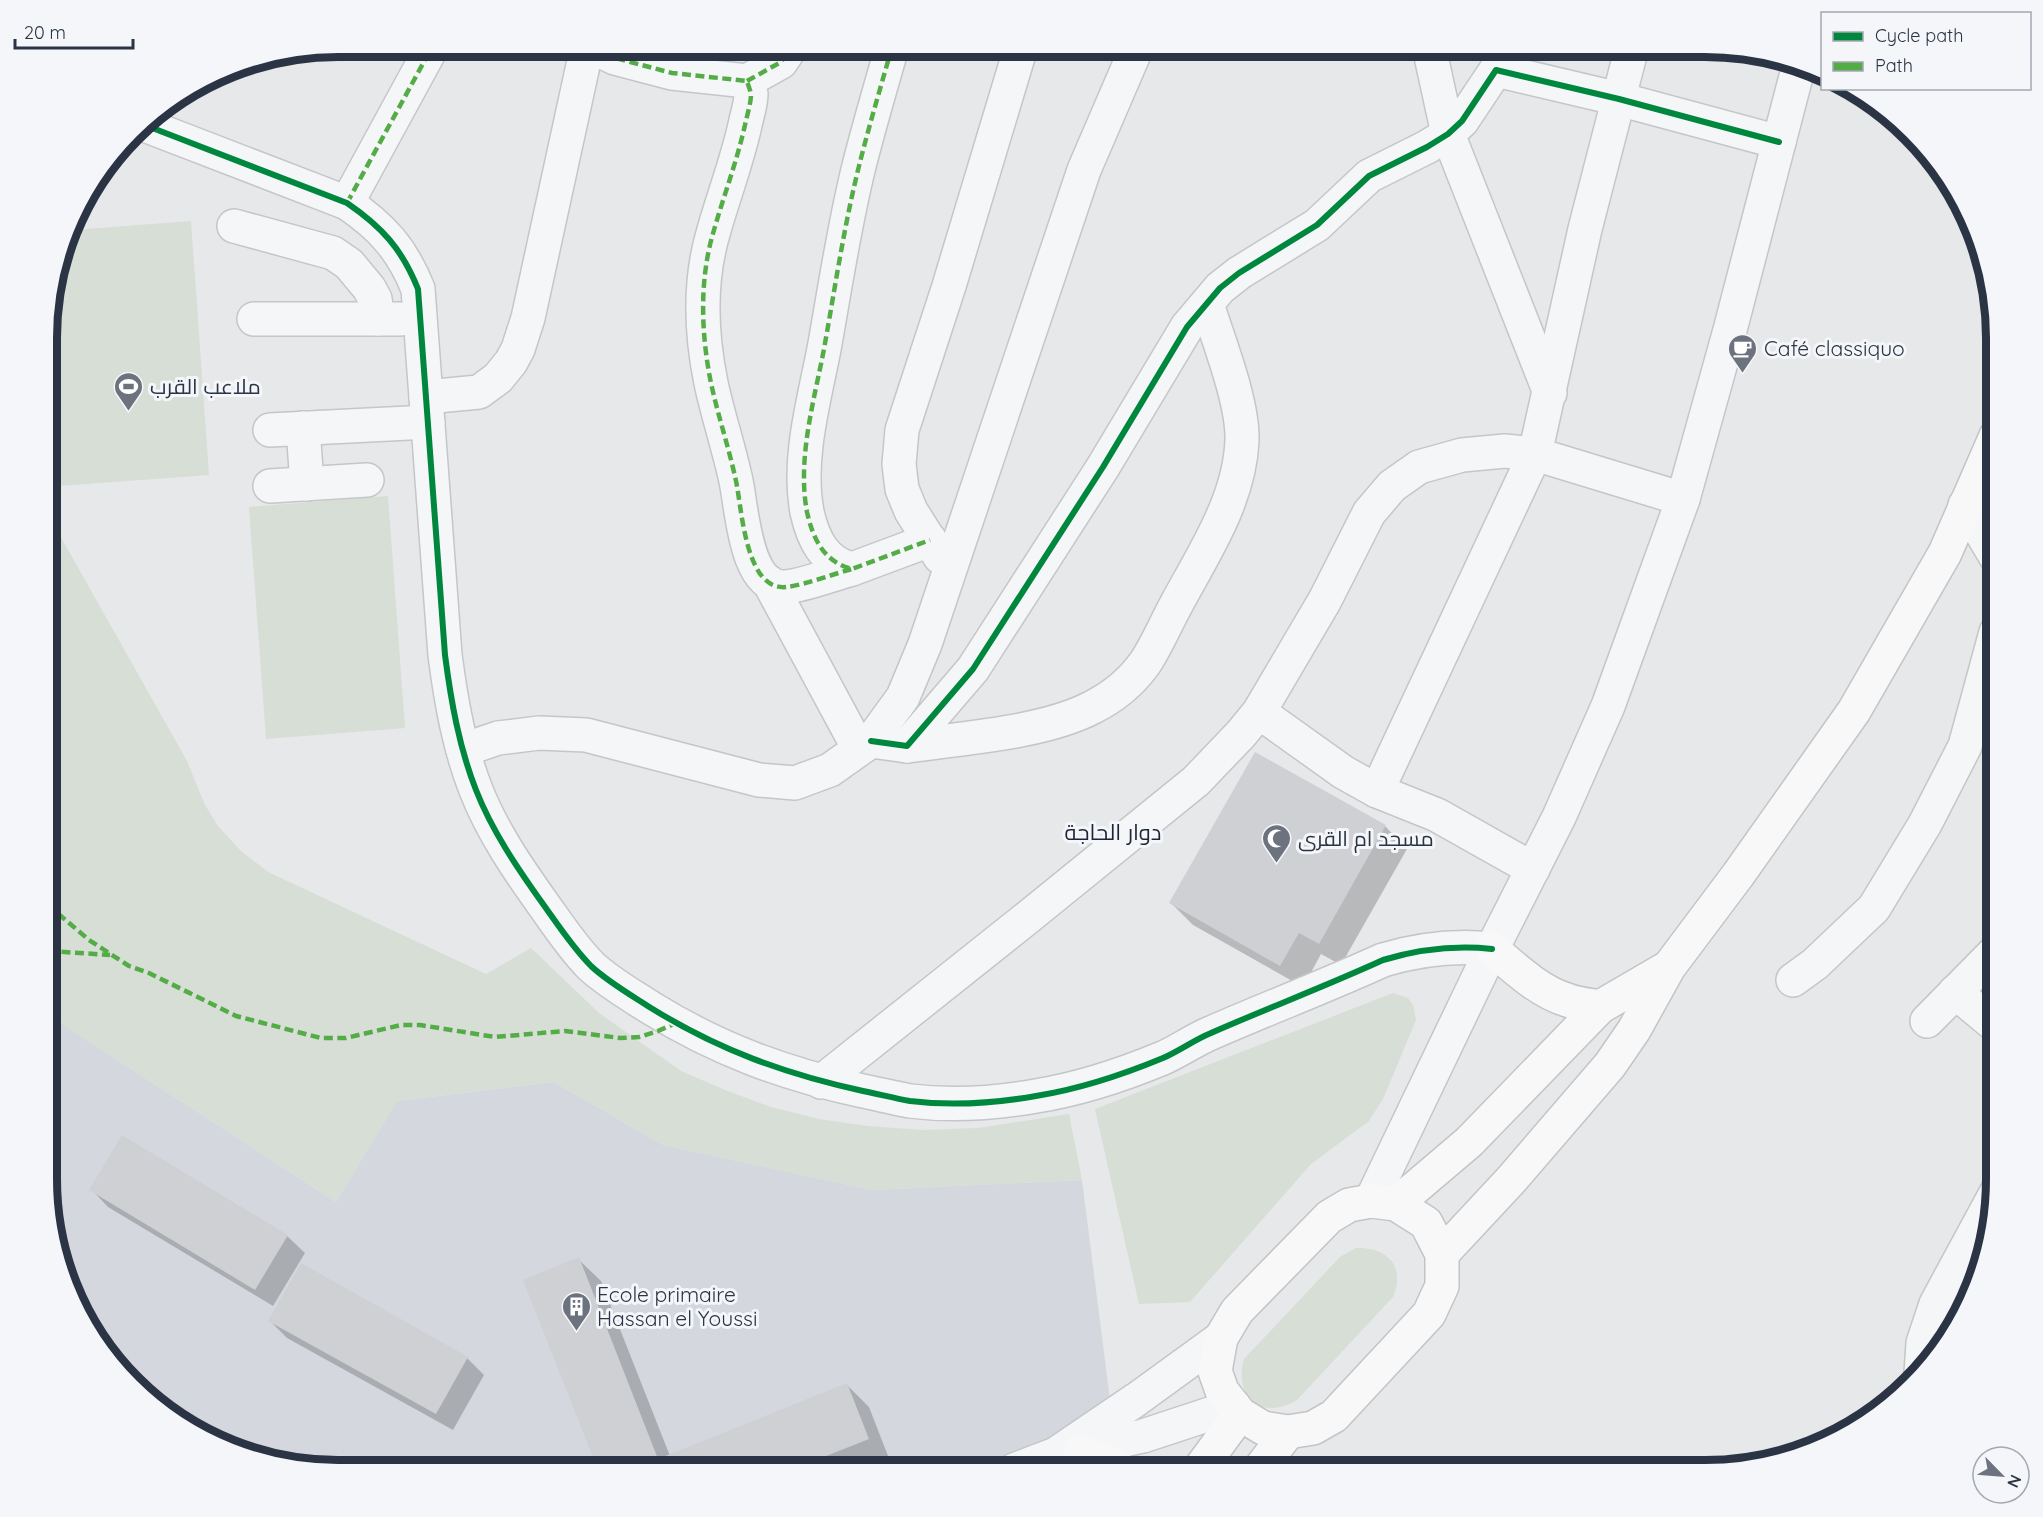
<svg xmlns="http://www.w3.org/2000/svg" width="2043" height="1517" font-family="Quicksand,Cairo,sans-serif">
	<rect width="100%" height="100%" fill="#e6e8ea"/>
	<path fill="#d4d7dd" d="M48,1015L336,1202L397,1101L554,1082L663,1145L872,1190L1082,1180L1119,1470H319L227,1448L146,1398L77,1308L47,1199Z"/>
	<g fill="#d6ded6">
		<path d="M191,221L209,475L59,486L49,346V299L73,230Z"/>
		<path d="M388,496L405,728L266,739L249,507Z"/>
		<path d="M49,516L187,761L205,805L218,826L241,851L268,872L486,974L531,948L599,1013L681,1071L725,1090L771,1107L819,1119L867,1126L923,1130L978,1128L1069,1114L1082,1180L872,1190L663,1145L554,1082L397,1101L336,1202L48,1015Z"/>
		<path d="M1393,993L1408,998L1413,1005L1416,1020L1383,1099L1369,1121L1311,1164L1190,1302L1139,1304L1095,1109Z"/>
		<path d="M1356,1248C1387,1247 1406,1266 1393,1297L1297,1400C1263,1421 1233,1398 1244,1359L1340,1257Z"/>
	</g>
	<g fill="#0003">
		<path d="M1385,826L1407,849L1341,965L1321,954L1303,987L1193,925L1171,903Z"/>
		<path d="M123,1137L287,1236L305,1253L273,1306L108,1207L91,1189Z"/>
		<path d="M578,1259L601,1281L670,1456L846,1384L869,1407L890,1461L868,1470H600L525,1281Z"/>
		<path d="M270,1321L467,1358L484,1375L453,1430L287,1338Z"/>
	</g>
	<g fill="#ced0d3">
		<path d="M1255,752L1386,825L1319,944L1299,933L1280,966L1169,903Z"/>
		<path d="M122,1135L288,1235L255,1290L89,1190Z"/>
		<path d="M579,1257L658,1459L847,1383L869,1439L791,1470H598L523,1280Z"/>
		<path d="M301,1263L468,1357L436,1414L268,1321Z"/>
	</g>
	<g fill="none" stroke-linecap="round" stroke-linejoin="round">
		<defs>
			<g id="minor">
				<path d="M592,47L615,58L672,73L747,81C748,85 750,89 751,94C751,104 747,115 745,125C737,161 724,195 714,230C699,279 701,334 711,383C718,416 729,448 736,481C742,508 745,591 786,587C805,585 833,574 852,569"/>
				<path d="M892,47C881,86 869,126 859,166C844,226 835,288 824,349C814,401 797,459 807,512C813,539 824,562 852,569L930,540"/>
				<path d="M1429,47L1448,134L1550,393"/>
				<path d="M747,81L781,62L791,47"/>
				<path d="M142,124L347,203C382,227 402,249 418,289L445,655C451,701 459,747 476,790C492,831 518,869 543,904C558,925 573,948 591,966C608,982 631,995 651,1008C719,1050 785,1074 863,1091C878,1094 894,1098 910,1101C951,1106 996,1103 1036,1096C1080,1089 1122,1075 1163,1058C1179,1051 1194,1040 1211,1033C1268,1008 1326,986 1383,960C1420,949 1454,945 1492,949"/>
				<path d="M347,203L432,47"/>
				<path d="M234,226L333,253L349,264L369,288L375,299L378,319"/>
				<path d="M254,319H400"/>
				<path d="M426,397L479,392L498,378L511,362L518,349L528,318L587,47"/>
				<path d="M303,428L307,484"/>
				<path d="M270,430L428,422"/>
				<path d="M270,486L367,480"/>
				<path d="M1965,505L1996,557"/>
				<path d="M940,557L911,511L902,489L899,464L902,430L949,286L1021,47"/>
				<path d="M769,582L859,749"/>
				<path d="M1259,712L1343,772L1377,791L1437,815L1533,869"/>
				<path d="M871,741L907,746L973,669L1103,467L1187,327L1220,288L1239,273L1317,225L1369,176L1427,147L1448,134L1462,121L1496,70L1619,99L1779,142"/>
				<path d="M907,746C962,738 1044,733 1093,707C1113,697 1132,681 1145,663C1157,645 1166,623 1177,603C1204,553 1240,499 1242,440C1243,402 1219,342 1207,304"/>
				<path d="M463,750L498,738L539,733L586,735L759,780L795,783L830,770L871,741L903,697L925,644L1084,170L1137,47"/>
				<path d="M1377,791L1535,454L1585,229L1632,47"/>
				<path d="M1793,980L1815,964L1874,908L1925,824L1965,746L1996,632"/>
				<path d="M1955,992L1996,1026"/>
				<path d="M1927,1021L1996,951"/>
				<path d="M821,1082L1022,922L1196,781L1241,734L1259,712L1325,600L1369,513L1392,486L1419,467L1462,455L1505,451L1535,454L1683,499"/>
				<path d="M1371,1201L1492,949L1559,817L1608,706L1683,499L1730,330L1799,65"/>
				<path d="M1921,1373L1923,1343L1936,1304L1996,1193"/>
				<path d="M1070,1452L1143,1436L1234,1406"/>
				<path d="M1014,1470L1056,1454L1137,1399L1221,1338"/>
			</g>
			<g id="major">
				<path d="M1492,949C1515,968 1538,991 1567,1000C1577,1004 1589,1005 1600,1007"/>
				<path d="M1371,1201L1396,1204L1426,1223L1442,1254V1286L1429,1314L1334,1416L1313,1428L1288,1432L1263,1428L1240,1414L1222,1391L1215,1371L1221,1338L1237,1311L1329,1217L1349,1205Z"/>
				<path d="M1396,1204L1469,1142L1600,1007L1667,968"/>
				<path d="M1442,1254L1511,1180L1610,1065L1634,1030L1669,967L1738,875L1854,711L1945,553L1996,436"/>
				<path d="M1080,1451L1099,1458L1122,1470"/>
				<path d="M1199,1470L1240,1414"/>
				<path d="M1259,1470L1288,1432"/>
			</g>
		</defs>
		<use href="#minor" stroke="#c4c6c8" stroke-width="36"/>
		<use href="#major" stroke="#c2c5c8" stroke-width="36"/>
		<use href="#minor" stroke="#f5f6f7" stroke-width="33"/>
		<use href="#major" stroke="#f8f8f8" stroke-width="33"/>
		<g stroke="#54ac47" stroke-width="4.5" stroke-dasharray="9 4.5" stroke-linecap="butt">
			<path d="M592,47L615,58L672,73L747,81C748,85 750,89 751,94C751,104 747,115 745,125C737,161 724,195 714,230C699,279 701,334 711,383C718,416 729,448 736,481C742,508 745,591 786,587C805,585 833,574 852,569"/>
			<path d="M892,47C881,86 869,126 859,166C844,226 835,288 824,349C814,401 797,459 807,512C813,539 824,562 852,569L930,540"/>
			<path d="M747,81L781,62L791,47"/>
			<path d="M347,203L432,47"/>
			<path d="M48,905L89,940L129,966L149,973L236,1016L321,1038H346L401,1025H420L495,1037L565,1031L620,1038L639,1037L658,1031L676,1023"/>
			<path d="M48,951L110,955"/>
		</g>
		<defs>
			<g id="cycleway">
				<path d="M142,124L347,203C382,227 402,249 418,289L445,655C451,701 459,747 476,790C492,831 518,869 543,904C558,925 573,948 591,966C608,982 631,995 651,1008C719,1050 785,1074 863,1091C878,1094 894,1098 910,1101C951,1106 996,1103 1036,1096C1080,1089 1122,1075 1163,1058C1179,1051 1194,1040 1211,1033C1268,1008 1326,986 1383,960C1420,949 1454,945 1492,949"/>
				<path d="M871,741L907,746L973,669L1103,467L1187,327L1220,288L1239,273L1317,225L1369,176L1427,147L1448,134L1462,121L1496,70L1619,99L1779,142"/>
			</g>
		</defs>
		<use href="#cycleway" stroke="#f4f6f9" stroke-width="10"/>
		<use href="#cycleway" stroke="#00873e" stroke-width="6"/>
	</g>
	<defs>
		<symbol id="cafe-pin" viewBox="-11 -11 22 30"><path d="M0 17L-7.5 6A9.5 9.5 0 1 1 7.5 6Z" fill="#6c737f" stroke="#f4f6f9"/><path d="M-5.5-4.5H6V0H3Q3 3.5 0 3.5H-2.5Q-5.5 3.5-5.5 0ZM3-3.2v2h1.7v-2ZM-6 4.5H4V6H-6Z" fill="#fff"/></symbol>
		<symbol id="stadium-pin" viewBox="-11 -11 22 30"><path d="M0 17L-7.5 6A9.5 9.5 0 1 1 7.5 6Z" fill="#6c737f" stroke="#f4f6f9"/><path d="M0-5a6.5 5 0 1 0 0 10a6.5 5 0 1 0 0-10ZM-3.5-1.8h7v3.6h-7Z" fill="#fff"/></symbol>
		<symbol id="mosque-pin" viewBox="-11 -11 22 30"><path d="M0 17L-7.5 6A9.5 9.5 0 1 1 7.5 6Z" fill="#6c737f" stroke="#f4f6f9"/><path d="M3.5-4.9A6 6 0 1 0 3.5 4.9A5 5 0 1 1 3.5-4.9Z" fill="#fff"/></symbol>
		<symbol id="building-pin" viewBox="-11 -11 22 30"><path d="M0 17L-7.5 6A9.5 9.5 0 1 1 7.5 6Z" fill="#6c737f" stroke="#f4f6f9"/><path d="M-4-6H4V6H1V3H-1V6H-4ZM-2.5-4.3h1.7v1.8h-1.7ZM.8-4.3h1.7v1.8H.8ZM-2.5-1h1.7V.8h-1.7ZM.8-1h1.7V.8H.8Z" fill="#fff"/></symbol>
	</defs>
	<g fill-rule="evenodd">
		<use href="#cafe-pin" x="1726" y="332" width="33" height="45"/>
		<use href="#stadium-pin" x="112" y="370" width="33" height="45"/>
		<use href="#mosque-pin" x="1260" y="822" width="33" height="45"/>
		<use href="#building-pin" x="560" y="1290" width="33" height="45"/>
	</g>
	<g text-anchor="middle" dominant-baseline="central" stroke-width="6" stroke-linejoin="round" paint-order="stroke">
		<g font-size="21" fill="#2b3445" stroke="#f4f6f9" text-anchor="start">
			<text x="1764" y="348">Café classiquo</text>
			<text x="150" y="386">ملاعب القرب</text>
			<text x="1298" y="838">مسجد ام القرى</text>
			<text x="597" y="1294">Ecole primaire<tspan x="597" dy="24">Hassan el Youssi</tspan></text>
		</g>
		<g font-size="22" fill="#1d2536" stroke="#f4f6f9">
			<text x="1113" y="832">دوار الحاجة</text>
		</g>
	</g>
	<path d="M0 0H2043V1517H0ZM338 57H1705A281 281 0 0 1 1986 338V1179A281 281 0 0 1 1705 1460H338A281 281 0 0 1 57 1179V338A281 281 0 0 1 338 57Z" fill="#f4f6f9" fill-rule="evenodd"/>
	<path fill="none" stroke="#2b3445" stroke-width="8" d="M338 57H1705A281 281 0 0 1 1986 338V1179A281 281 0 0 1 1705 1460H338A281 281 0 0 1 57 1179V338A281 281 0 0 1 338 57Z"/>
	<rect x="1821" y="12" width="210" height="78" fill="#f4f6f9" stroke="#a4a8b1" stroke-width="1.5"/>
	<rect x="1833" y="32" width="30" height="9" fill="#00873e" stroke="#a4a8b1" stroke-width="1.5"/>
	<text x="1875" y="42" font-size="18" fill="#2b3445">Cycle path</text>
	<rect x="1833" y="62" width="30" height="9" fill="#54ac47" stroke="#a4a8b1" stroke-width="1.5"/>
	<text x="1875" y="72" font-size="18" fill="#2b3445">Path</text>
	<g transform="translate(2001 1475) rotate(115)"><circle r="28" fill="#f4f6f9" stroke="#a4a8b1" stroke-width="1.5"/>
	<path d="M0-4.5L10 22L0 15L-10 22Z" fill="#6c737f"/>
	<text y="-9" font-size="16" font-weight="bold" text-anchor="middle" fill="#2b3445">N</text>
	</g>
	<path d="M15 39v9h118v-9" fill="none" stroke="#2b3445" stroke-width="3"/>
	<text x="24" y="39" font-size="18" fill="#2b3445" stroke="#f4f6f9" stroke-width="4.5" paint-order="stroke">20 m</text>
</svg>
